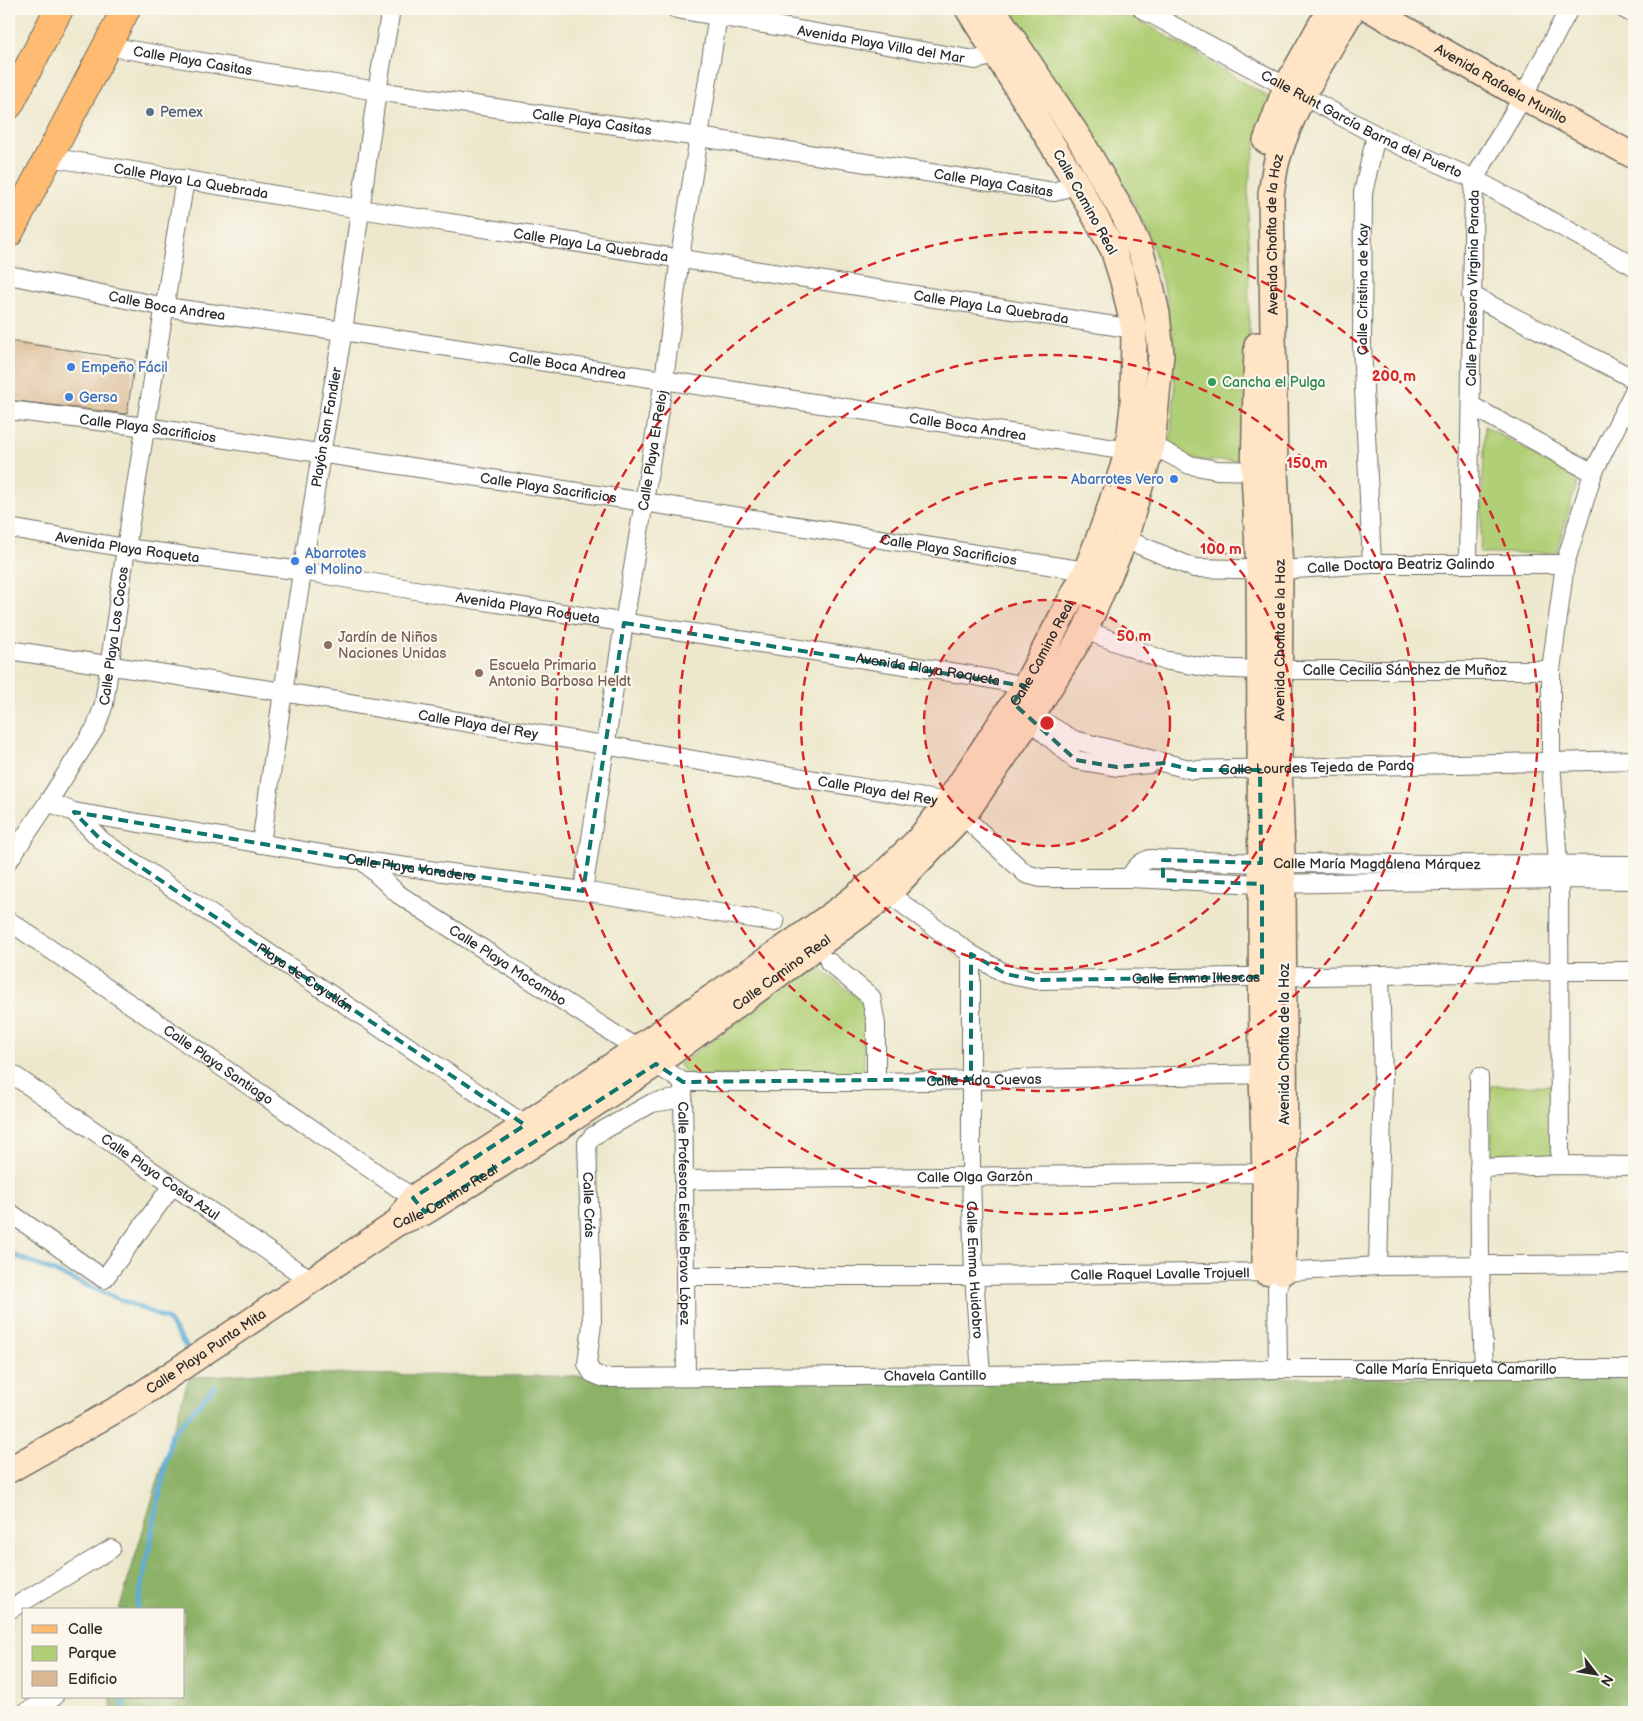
<svg xmlns="http://www.w3.org/2000/svg" width="1643" height="1721" font-family="'Balsamiq Sans',sans-serif">
	<rect width="100%" height="100%" fill="#fbf7ec"/>
	<filter id="ink" filterUnits="userSpaceOnUse"><feTurbulence type="fractalNoise" baseFrequency=".02" numOctaves="2"/><feDisplacementMap in="SourceGraphic" scale="10" xChannelSelector="R" yChannelSelector="G"/><feConvolveMatrix kernelMatrix="1 2 1 2 8 2 1 2 1" color-interpolation-filters="sRGB"/></filter>
	<filter id="wash" filterUnits="userSpaceOnUse"><feTurbulence type="fractalNoise" baseFrequency=".0096" numOctaves="4" result="noise"/><feDisplacementMap in="SourceGraphic" scale="20" xChannelSelector="R" yChannelSelector="G"/><feGaussianBlur stdDeviation="1.12" result="paint"/><feColorMatrix in="noise" values="0 0 0 0 0 0 0 0 0 0 0 0 0 0 0 0 0 1.4 0 .05"/><feComposite in="paint" operator="in"/></filter>
	<g filter="url(#wash)">
		<rect width="100%" height="100%" fill="#ede8cd"/>
		<g fill="#b1cf77" stroke="#6e7d51">
			<path d="M1007,9H1121L1272,99L1256,144L1248,186L1250,460L1206,461L1169,455L1175,387L1167,300L1153,248L1134,203Z"/>
			<path d="M1485,426L1578,480L1556,553H1480Z"/>
			<path d="M814,963L864,1003V1073L690,1076L678,1065L740,1020Z"/>
			<path d="M1553,1085L1552,1163L1492,1165L1490,1086Z"/>
		</g>
		<path fill="#8cb268" stroke="#5c6e4a" d="M260,1373L496,1376L1634,1378V1712H111V1697H184V1610H119L189,1377Z"/>
		<g fill="none" stroke-linecap="round" stroke-linejoin="round">
			<g stroke="#5dacd7" stroke-width="5">
				<path d="M9,1253L167,1319L190,1352"/>
				<path d="M137,1610L171,1435L215,1386"/>
				<path d="M123,1712V1697"/>
			</g>
		</g>
		<g id="blocks">
			<path fill="#d9b791" d="M9,341L135,360L127,414L9,400Z"/>
		</g>
	</g>
	<g filter="url(#ink)">
		<use href="#blocks" fill-opacity="0" stroke="#6f6d64" stroke-width="1"/>
		<g fill="none" stroke-linecap="round" stroke-linejoin="round">
			<defs>
				<g id="street">
					<path id="s1" d="M676,9L975,60L997,55"/>
					<path id="s2" d="M1142,9L1376,135L1474,179L1634,266"/>
					<path d="M1624,9L1634,14"/>
					<path id="s3" d="M106,46L377,91L699,137L1054,192L1077,184"/>
					<path id="s4" d="M49,157L360,209L1134,329"/>
					<path id="s5" d="M9,275L165,307L343,331L1128,451"/>
					<path d="M1471,295L1634,379"/>
					<path d="M1472,406L1593,473"/>
					<path id="s6" d="M9,410L146,427L644,502L1086,571"/>
					<path d="M1152,445L1190,465L1217,470L1264,471"/>
					<path id="s7" d="M9,528L126,548L302,571L451,596L970,675L1025,686L1032,691"/>
					<path id="s8" d="M1125,539L1194,568L1280,570L1372,564H1565"/>
					<path id="s9" d="M1468,563L1474,179L1523,97L1569,9"/>
					<path id="s10" d="M1372,564L1362,345L1363,193L1376,135"/>
					<path id="s11" d="M1085,630L1163,660L1210,668L1259,670H1551"/>
					<path id="s12" d="M9,650L283,692L948,802"/>
					<path id="s13" d="M1024,710L1074,740L1193,770L1634,760"/>
					<path d="M1042,731L1076,760L1117,767L1150,764"/>
					<path id="s14" d="M48,802L74,812L363,861L583,891L775,922"/>
					<path id="s15" d="M74,812L102,841L525,1125L531,1133"/>
					<path d="M974,826L1026,874L1041,878H1129L1262,884L1559,879L1634,880"/>
					<path id="s16" d="M261,844L283,692L321,454L343,331L377,91L391,9"/>
					<path id="s17" d="M9,860L48,802L96,727L104,704L126,548L185,179"/>
					<path id="s18" d="M363,861L398,894L636,1048L656,1064L683,1082L686,1377"/>
					<path id="s19" d="M1129,878C1135,868 1138,863 1150,859L1261,863L1634,865"/>
					<path id="s20" d="M583,891L624,623L664,380L680,257L719,9"/>
					<path id="s21" d="M900,902L971,954L1006,974L1035,980L1380,975L1558,971H1634"/>
					<path id="s22" d="M9,921L413,1198L421,1207"/>
					<path id="s23" d="M971,954V1177L974,1276L981,1375"/>
					<path d="M829,962L871,997L876,1024V1082"/>
					<path id="s24" d="M9,1072L294,1269L312,1279"/>
					<path d="M1479,1077L1480,1266L1484,1368"/>
					<path id="s25" d="M683,1082H876L1273,1074"/>
					<path id="s26" d="M683,1098L652,1103L593,1136L587,1143L591,1265L592,1324L587,1364L592,1373L604,1378L981,1375L1278,1369H1634"/>
					<path d="M1560,1165L1559,879L1551,761V670L1565,564L1593,473L1634,391"/>
					<path d="M1479,1168L1560,1165L1634,1166"/>
					<path id="s27" d="M685,1180L1265,1173"/>
					<path d="M9,1212L104,1279L172,1186"/>
					<path d="M1378,1266L1383,1078L1380,975"/>
					<path id="s28" d="M685,1276H974L1283,1272L1378,1266L1634,1264"/>
					<path d="M1278,1369L1277,1288L1283,1272"/>
					<path d="M9,1610L111,1549"/>
					<path d="M26,1712L54,1697"/>
				</g>
				<g id="secondary">
					<path id="s29" d="M1370,9L1523,97L1634,156"/>
					<path d="M1266,141L1286,87L1330,9"/>
					<path d="M1257,345L1254,472L1259,570L1262,1074L1265,1173V1272"/>
					<path id="s30" d="M397,1223L413,1198L525,1125L787,946L841,908L880,877L919,839L948,802L1025,686L1086,571L1107,517L1128,451L1133,406L1134,329L1123,281L1113,249L1077,184L968,9"/>
					<path id="s31" d="M1283,1272L1285,1174L1283,883L1279,767L1280,570L1275,470L1271,194C1273,183 1274,171 1277,160C1293,105 1324,58 1353,9"/>
					<path id="s32" d="M9,1470L130,1402L397,1223L425,1212L537,1142L656,1064L887,895L967,811L1032,716L1085,630L1125,539L1152,445L1161,354L1157,314L1150,281L1140,250L1124,215L1081,141L993,9"/>
				</g>
				<g id="primary">
					<path d="M9,105L59,9"/>
					<path d="M9,233L126,9"/>
				</g>
			</defs>
			<use href="#street" stroke="#6f6d64" stroke-width="20"/>
			<use href="#secondary" stroke="#6f6d64" stroke-width="28"/>
			<use href="#primary" stroke="#6f6d64" stroke-width="30"/>
			<use href="#street" stroke="#fff" stroke-width="18"/>
			<use href="#secondary" stroke="#ffe4c6" stroke-width="25"/>
			<use href="#primary" stroke="#febb71" stroke-width="28"/>
		</g>
	</g>
	<path fill="none" stroke="#0f766e" stroke-width="4" stroke-dasharray="10 6" stroke-linejoin="round" d="M624,623L1025,686L1013,703L1076,760L1117,767L1164,763L1193,770H1260L1261,863L1163,860V880L1262,884V977L1035,980L1006,974L971,954V1079L683,1082L656,1064L425,1212L413,1198L525,1125L102,841L74,812L363,861L583,891Z"/>
	<circle cx="1047" cy="723" r="123" fill="#d62828" fill-opacity=".12"/>
	<g fill="none" stroke="#d62828" stroke-width="2.5" stroke-dasharray="9 6">
		<circle cx="1047" cy="723" r="123"/>
		<circle cx="1047" cy="723" r="246"/>
		<circle cx="1047" cy="723" r="368"/>
		<circle cx="1047" cy="723" r="491"/>
	</g>
	<circle fill="#5c6f8a" stroke="#fbf7ec" stroke-width="2" cx="150" cy="112" r="5"/>
	<g fill="#3f7fe0" stroke="#fbf7ec" stroke-width="2">
		<circle cx="71" cy="367" r="5"/>
		<circle cx="69" cy="397" r="5"/>
		<circle cx="1174" cy="479" r="5"/>
		<circle cx="295" cy="561" r="5"/>
	</g>
	<circle fill="#2e9e5b" stroke="#fbf7ec" stroke-width="2" cx="1212" cy="382" r="5"/>
	<g fill="#8d6e63" stroke="#fbf7ec" stroke-width="2">
		<circle cx="328" cy="645" r="5"/>
		<circle cx="479" cy="673" r="5"/>
	</g>
	<g text-anchor="middle" dominant-baseline="central" stroke-width="4.5" stroke-linejoin="round" paint-order="stroke">
		<g font-size="14" fill="#2b2b2b" stroke="#fbf7ec">
			<text stroke="none"><textPath href="#s1" startOffset="208">Avenida Playa Villa del Mar</textPath></text>
			<text stroke="none"><textPath href="#s3" startOffset="88">Calle Playa Casitas</textPath></text>
			<text stroke="none"><textPath href="#s29" startOffset="151">Avenida Rafaela Murillo</textPath></text>
			<text stroke="none"><textPath href="#s3" startOffset="492">Calle Playa Casitas</textPath></text>
			<text stroke="none"><textPath href="#s2" startOffset="248">Calle Ruht García Barna del Puerto</textPath></text>
			<text stroke="none"><textPath href="#s4" startOffset="144">Calle Playa La Quebrada</textPath></text>
			<text stroke="none"><textPath href="#s3" startOffset="898">Calle Playa Casitas</textPath></text>
			<text transform="translate(1085 202) rotate(61)">Calle Camino Real</text>
			<text stroke="none"><textPath href="#s31" startOffset="1038">Avenida Chofita de la Hoz</textPath></text>
			<text stroke="none"><textPath href="#s4" startOffset="549">Calle Playa La Quebrada</textPath></text>
			<text stroke="none"><textPath href="#s9" startOffset="275">Calle Profesora Virginia Parada</textPath></text>
			<text stroke="none"><textPath href="#s10" startOffset="275">Calle Cristina de Kay</textPath></text>
			<text stroke="none"><textPath href="#s5" startOffset="161">Calle Boca Andrea</textPath></text>
			<text stroke="none"><textPath href="#s4" startOffset="954">Calle Playa La Quebrada</textPath></text>
			<text stroke="none"><textPath href="#s5" startOffset="566">Calle Boca Andrea</textPath></text>
			<text stroke="none"><textPath href="#s16" startOffset="422">Playón San Fandier</textPath></text>
			<text stroke="none"><textPath href="#s5" startOffset="971">Calle Boca Andrea</textPath></text>
			<text stroke="none"><textPath href="#s6" startOffset="140">Calle Playa Sacrificios</textPath></text>
			<text stroke="none"><textPath href="#s20" startOffset="446">Calle Playa El Reloj</textPath></text>
			<text stroke="none"><textPath href="#s6" startOffset="545">Calle Playa Sacrificios</textPath></text>
			<text stroke="none"><textPath href="#s7" startOffset="120">Avenida Playa Roqueta</textPath></text>
			<text stroke="none"><textPath href="#s6" startOffset="950">Calle Playa Sacrificios</textPath></text>
			<text stroke="none"><textPath href="#s8" startOffset="282">Calle Doctora Beatriz Galindo</textPath></text>
			<text stroke="none"><textPath href="#s7" startOffset="525">Avenida Playa Roqueta</textPath></text>
			<text stroke="none"><textPath href="#s17" startOffset="252">Calle Playa Los Cocos</textPath></text>
			<text stroke="none"><textPath href="#s31" startOffset="632">Avenida Chofita de la Hoz</textPath></text>
			<text stroke="none"><textPath href="#s30" startOffset="874">Calle Camino Real</textPath></text>
			<text stroke="none"><textPath href="#s7" startOffset="930">Avenida Playa Roqueta</textPath></text>
			<text stroke="none"><textPath href="#s11" startOffset="326">Calle Cecilia Sánchez de Muñoz</textPath></text>
			<text stroke="none"><textPath href="#s12" startOffset="475">Calle Playa del Rey</textPath></text>
			<text stroke="none"><textPath href="#s13" startOffset="305">Calle Lourdes Tejeda de Pardo</textPath></text>
			<text stroke="none"><textPath href="#s12" startOffset="880">Calle Playa del Rey</textPath></text>
			<text stroke="none"><textPath href="#s19" startOffset="256">Calle María Magdalena Márquez</textPath></text>
			<text stroke="none"><textPath href="#s14" startOffset="369">Calle Playa Varadero</textPath></text>
			<text stroke="none"><textPath href="#s18" startOffset="179">Calle Playa Mocambo</textPath></text>
			<text stroke="none"><textPath href="#s32" startOffset="920">Calle Camino Real</textPath></text>
			<text stroke="none"><textPath href="#s15" startOffset="285">Playa de Cuyutlán</textPath></text>
			<text stroke="none"><textPath href="#s21" startOffset="319">Calle Emma Illescas</textPath></text>
			<text transform="translate(1284 1044) rotate(-90)">Avenida Chofita de la Hoz</text>
			<text stroke="none"><textPath href="#s22" startOffset="254">Calle Playa Santiago</textPath></text>
			<text stroke="none"><textPath href="#s25" startOffset="301">Calle Aída Cuevas</textPath></text>
			<text stroke="none"><textPath href="#s24" startOffset="184">Calle Playa Costa Azul</textPath></text>
			<text stroke="none"><textPath href="#s27" startOffset="290">Calle Olga Garzón</textPath></text>
			<text stroke="none"><textPath href="#s32" startOffset="515">Calle Camino Real</textPath></text>
			<text stroke="none"><textPath href="#s26" startOffset="170">Calle Crás</textPath></text>
			<text stroke="none"><textPath href="#s18" startOffset="521">Calle Profesora Estela Bravo López</textPath></text>
			<text stroke="none"><textPath href="#s23" startOffset="316">Calle Emma Huidobro</textPath></text>
			<text stroke="none"><textPath href="#s28" startOffset="475">Calle Raquel Lavalle Trojuell</textPath></text>
			<text stroke="none"><textPath href="#s32" startOffset="230">Calle Playa Punta Mita</textPath></text>
			<text stroke="none"><textPath href="#s26" startOffset="1205">Calle María Enriqueta Camarillo</textPath></text>
			<text stroke="none"><textPath href="#s26" startOffset="684">Chavela Cantillo</textPath></text>
		</g>
		<g font-size="14" fill="#4e5e75" stroke="#fbf7ec" text-anchor="start">
			<text x="160" y="112">Pemex</text>
		</g>
		<g font-size="14" fill="#366cbe" stroke="#fbf7ec" text-anchor="start">
			<text x="81" y="367">Empeño Fácil</text>
			<text x="79" y="397">Gersa</text>
			<text x="1164" y="479" text-anchor="end">Abarrotes Vero</text>
			<text x="305" y="553">Abarrotes<tspan x="305" dy="16">el Molino</tspan></text>
		</g>
		<g font-size="14" fill="#27864d" stroke="#fbf7ec" text-anchor="start">
			<text x="1222" y="382">Cancha el Pulga</text>
		</g>
		<g font-size="14" fill="#785e54" stroke="#fbf7ec" text-anchor="start">
			<text x="338" y="637">Jardín de Niños<tspan x="338" dy="16">Naciones Unidas</tspan></text>
			<text x="489" y="665">Escuela Primaria<tspan x="489" dy="16">Antonio Barbosa Heldt</tspan></text>
		</g>
	</g>
	<circle cx="1047" cy="723" r="8" fill="#d62828" stroke="#fbf7ec" stroke-width="2.5"/>
	<g font-size="15" text-anchor="middle" font-weight="bold" fill="#d62828" stroke="#fbf7ec" stroke-width="4.5" stroke-linejoin="round" paint-order="stroke">
		<text x="1394" y="381">200 m</text>
		<text x="1307" y="468">150 m</text>
		<text x="1221" y="554">100 m</text>
		<text x="1134" y="641">50 m</text>
	</g>
	<rect width="1643" height="1721" fill="none" stroke="#fbf7ec" stroke-width="30"/>
	<rect x="22" y="1608" width="162" height="90" fill="#fbf7ec" stroke="#a8a59f"/>
	<rect x="32" y="1625" width="25" height="8" fill="#febb71" stroke="#a8a59f"/>
	<text x="68" y="1634" font-size="15" fill="#2b2b2b">Calle</text>
	<rect x="32" y="1646" width="25" height="15" fill="#b1cf77" stroke="#a8a59f"/>
	<text x="68" y="1658" font-size="15" fill="#2b2b2b">Parque</text>
	<rect x="32" y="1671" width="25" height="15" fill="#d9b791" stroke="#a8a59f"/>
	<text x="68" y="1684" font-size="15" fill="#2b2b2b">Edificio</text>
	<g transform="translate(1596 1674) rotate(121)" stroke="#fbf7ec" stroke-width="4" paint-order="stroke">
	<path d="M0-4L9 19L0 12L-9 19Z" fill="#2b2b2b"/>
	<text y="-8" font-size="14" font-weight="bold" text-anchor="middle" fill="#2b2b2b">N</text>
	</g>
</svg>
